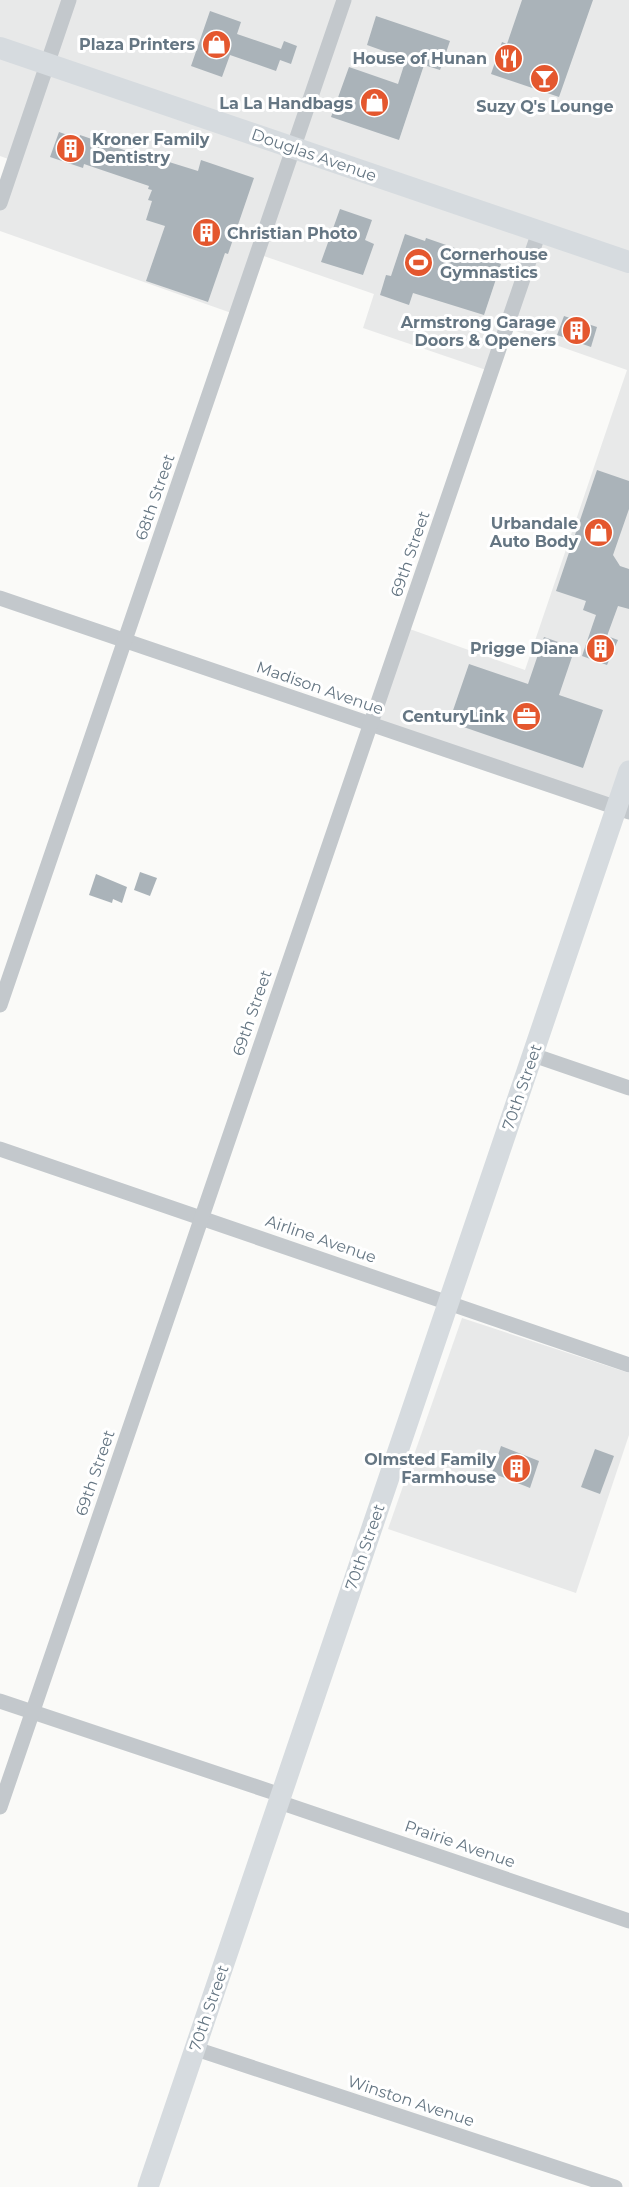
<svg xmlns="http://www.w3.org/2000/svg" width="629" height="2187" font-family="Montserrat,sans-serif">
	<rect width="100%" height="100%" fill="#fafaf8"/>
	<g fill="#e8e9e9">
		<path d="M0,0H629V812L371,724L404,627L525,670L627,370L507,328L492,372L363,328L374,294L258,254L237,315L0,231V203L14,161L0,156Z"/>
		<path d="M462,1318L629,1373V1435L576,1593L388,1529Z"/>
	</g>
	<g fill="#aab3b9">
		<path d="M522,0H593L559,97L491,74L502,42L507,44Z"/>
		<path d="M210,11L241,22L237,34L281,49L284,41L297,46L291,64L280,60L276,71L230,55L222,77L191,66Z"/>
		<path d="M376,16L450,41L440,70L424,65L399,140L331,117L349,67L398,84L406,59L367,45Z"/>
		<path d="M59,132L79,139L80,135L168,165L169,162L198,171L201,160L254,178L228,254L225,253L208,302L146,281L165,226L146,220L152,201L148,200L152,190L148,189L149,186L84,164L83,168L50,157Z"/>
		<path d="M340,209L372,220L365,240L374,244L363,275L321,262Z"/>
		<path d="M405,234L425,241L426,238L501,264L484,315L413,293L409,305L380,295L386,275L391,276Z"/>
		<path d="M564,316L597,327L591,347L557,335Z"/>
		<path d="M597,470L629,481V509L613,555L620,566L629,569V609L618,606L607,636L618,640L607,665L582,656L596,615L583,610L586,601L556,591Z"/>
		<path d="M544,637L575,648L559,695L603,710L583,768L449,722L469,664L528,684Z"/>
		<path d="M140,872L157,878L150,896L134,890Z"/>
		<path d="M96,874L127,887L122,903L113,899L112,903L89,895Z"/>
		<path d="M501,1446L539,1461L530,1488L492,1473Z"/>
		<path d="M595,1449L614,1456L600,1494L581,1487Z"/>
	</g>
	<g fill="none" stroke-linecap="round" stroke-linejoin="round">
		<g stroke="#c3c8cc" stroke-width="15">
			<path d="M0,203L69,0"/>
			<path d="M0,598L629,812"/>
			<path d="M0,1005L344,0"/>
			<path d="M533,1055L629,1088"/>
			<path d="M0,1149L629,1365"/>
			<path d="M0,1701L281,1795"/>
			<path d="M279,1802L629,1921"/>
			<path d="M0,1807L539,232"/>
			<path d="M196,2049L615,2187"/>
		</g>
		<path stroke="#d6dbdf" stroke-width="21" d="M148,2187L629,771"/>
		<path stroke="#d6dbdf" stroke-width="22" d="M0,48L629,262"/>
	</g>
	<defs>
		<symbol id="shop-disc" viewBox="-11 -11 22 22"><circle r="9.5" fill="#e4572e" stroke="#fff"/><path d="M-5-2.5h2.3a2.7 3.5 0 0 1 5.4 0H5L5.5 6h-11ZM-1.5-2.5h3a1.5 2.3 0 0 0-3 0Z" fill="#fff"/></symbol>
		<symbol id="restaurant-disc" viewBox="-11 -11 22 22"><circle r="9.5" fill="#e4572e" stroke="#fff"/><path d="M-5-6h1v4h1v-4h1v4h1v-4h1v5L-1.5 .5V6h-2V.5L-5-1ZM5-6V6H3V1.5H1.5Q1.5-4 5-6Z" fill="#fff"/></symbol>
		<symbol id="bar-disc" viewBox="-11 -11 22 22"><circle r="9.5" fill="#e4572e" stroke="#fff"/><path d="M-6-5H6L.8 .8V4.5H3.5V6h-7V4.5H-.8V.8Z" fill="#fff"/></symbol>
		<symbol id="building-disc" viewBox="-11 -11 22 22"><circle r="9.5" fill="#e4572e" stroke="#fff"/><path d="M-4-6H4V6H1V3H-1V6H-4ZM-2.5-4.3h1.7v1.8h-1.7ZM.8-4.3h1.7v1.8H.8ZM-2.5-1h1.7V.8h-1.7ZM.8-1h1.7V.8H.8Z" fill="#fff"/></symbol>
		<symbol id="stadium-disc" viewBox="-11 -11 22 22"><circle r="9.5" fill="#e4572e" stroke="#fff"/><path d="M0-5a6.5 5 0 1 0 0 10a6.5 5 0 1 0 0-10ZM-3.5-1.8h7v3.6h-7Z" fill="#fff"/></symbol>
		<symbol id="office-disc" viewBox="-11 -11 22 22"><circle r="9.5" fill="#e4572e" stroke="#fff"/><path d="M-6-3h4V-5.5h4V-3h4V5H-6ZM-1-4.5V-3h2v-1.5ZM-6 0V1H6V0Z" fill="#fff"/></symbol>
	</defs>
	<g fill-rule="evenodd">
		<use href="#shop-disc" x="200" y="28" width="33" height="33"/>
		<use href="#restaurant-disc" x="492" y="42" width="33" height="33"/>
		<use href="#bar-disc" x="528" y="62" width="33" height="33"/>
		<use href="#shop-disc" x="358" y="86" width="33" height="33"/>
		<use href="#building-disc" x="54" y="132" width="33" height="33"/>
		<use href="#building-disc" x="190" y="216" width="33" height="33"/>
		<use href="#stadium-disc" x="402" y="246" width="33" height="33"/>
		<use href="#building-disc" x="560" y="314" width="33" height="33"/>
		<use href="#shop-disc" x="582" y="516" width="33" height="33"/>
		<use href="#building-disc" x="584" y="632" width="33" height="33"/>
		<use href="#office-disc" x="510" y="700" width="33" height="33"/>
		<use href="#building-disc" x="500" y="1452" width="33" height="33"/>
	</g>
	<g text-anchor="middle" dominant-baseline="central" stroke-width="6" stroke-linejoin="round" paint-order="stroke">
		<g font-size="16" font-weight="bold" fill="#657683" stroke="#fff" text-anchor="end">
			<text x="195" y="44">Plaza Printers</text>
			<text x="487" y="58">House of Hunan</text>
			<text x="353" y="103">La La Handbags</text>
			<text x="545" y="106" text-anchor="middle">Suzy Q's Lounge</text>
			<text x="92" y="139" text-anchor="start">Kroner Family<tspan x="92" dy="18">Dentistry</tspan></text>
			<text x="227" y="233" text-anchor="start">Christian Photo</text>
			<text x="440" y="254" text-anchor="start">Cornerhouse<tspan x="440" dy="18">Gymnastics</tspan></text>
			<text x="556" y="322">Armstrong Garage<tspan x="556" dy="18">Doors &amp; Openers</tspan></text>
			<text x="578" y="523">Urbandale<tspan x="578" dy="18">Auto Body</tspan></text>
			<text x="579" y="648">Prigge Diana</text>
			<text x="505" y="716">CenturyLink</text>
			<text x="496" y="1459">Olmsted Family<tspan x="496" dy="18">Farmhouse</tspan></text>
		</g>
		<g font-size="16" fill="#657683" stroke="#fff">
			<text transform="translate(314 155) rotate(19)">Douglas Avenue</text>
			<text transform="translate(155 497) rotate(-71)">68th Street</text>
			<text transform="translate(410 554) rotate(-71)">69th Street</text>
			<text transform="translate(320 688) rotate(19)">Madison Avenue</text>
			<text transform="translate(252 1013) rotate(-71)">69th Street</text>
			<text transform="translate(522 1087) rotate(-71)">70th Street</text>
			<text transform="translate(321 1239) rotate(19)">Airline Avenue</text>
			<text transform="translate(95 1473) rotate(-71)">69th Street</text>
			<text transform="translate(365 1547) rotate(-71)">70th Street</text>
			<text transform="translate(460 1844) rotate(19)">Prairie Avenue</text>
			<text transform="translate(209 2008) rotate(-71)">70th Street</text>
			<text transform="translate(411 2101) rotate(18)">Winston Avenue</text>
		</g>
	</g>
</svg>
